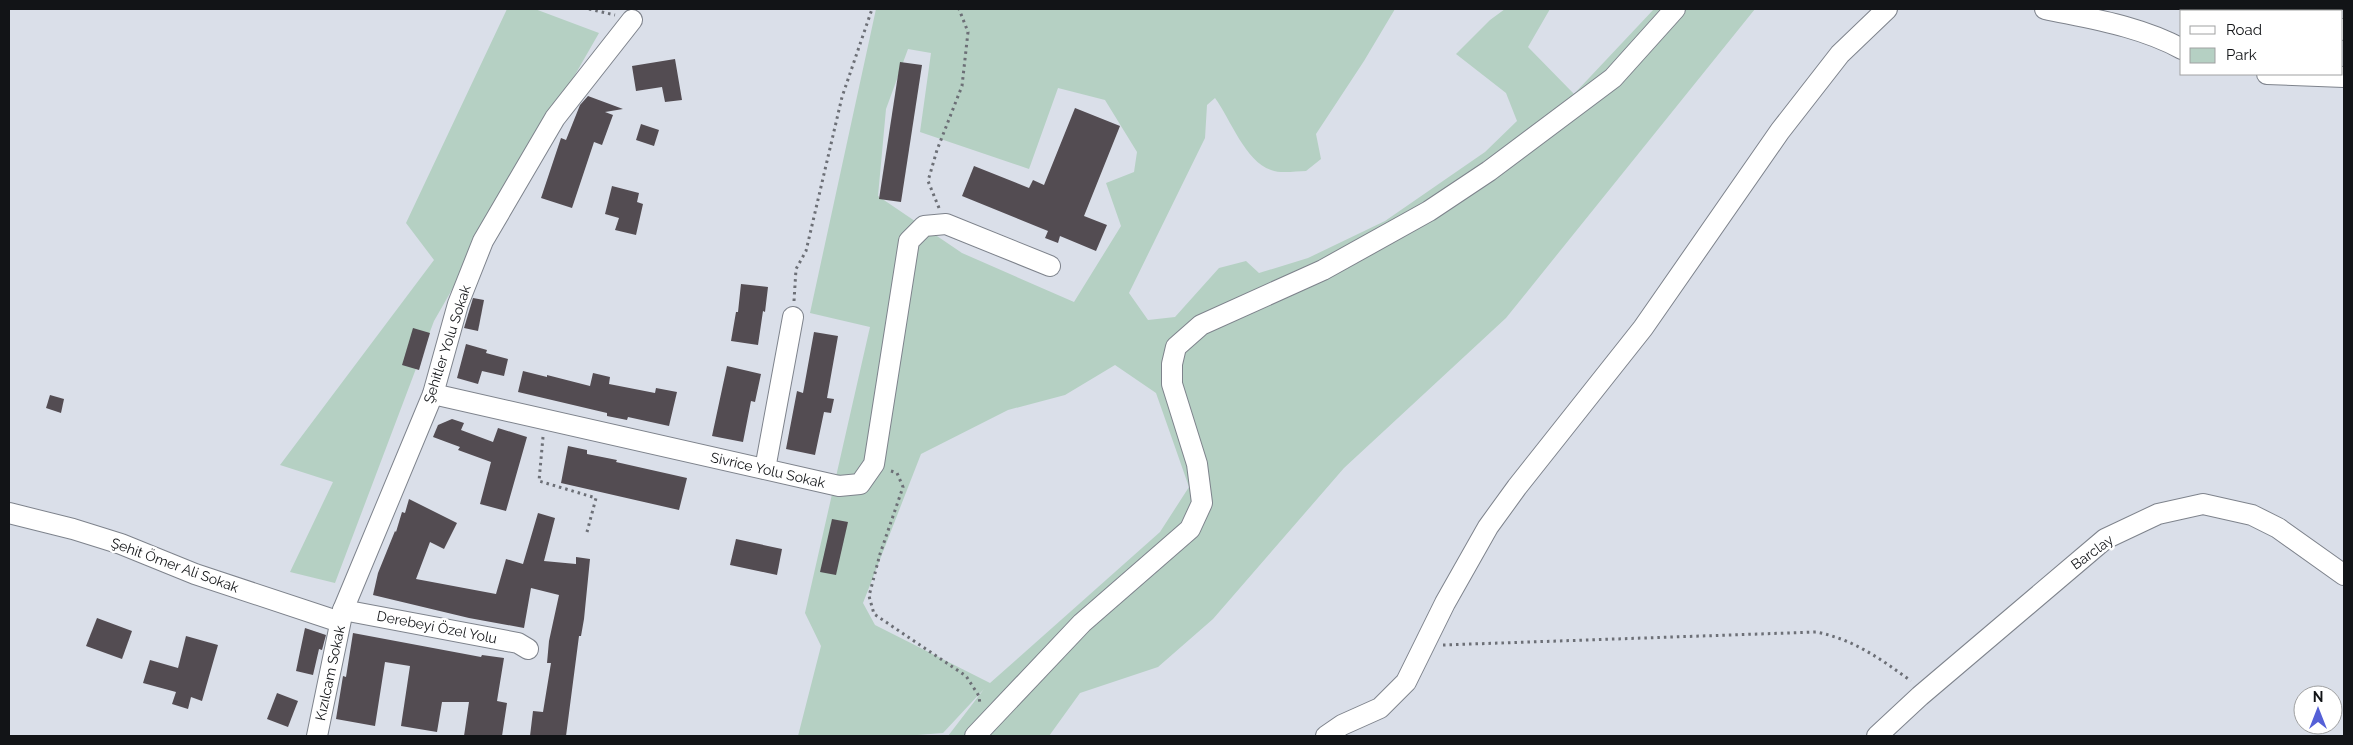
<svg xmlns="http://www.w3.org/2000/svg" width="2353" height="745" font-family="Raleway,sans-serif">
	<rect width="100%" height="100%" fill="#dadfe9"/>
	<g fill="#b5d0c3" fill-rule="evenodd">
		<path d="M507,9H535L599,33L434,321L335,583L290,572L333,482L280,465L434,260L406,223Z"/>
		<path d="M876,9H1395L1364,61L1316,134L1321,159L1306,171C1296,171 1281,174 1271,170C1245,161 1231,120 1215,98L1207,105L1205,138L1129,293L1148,320L1175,317L1219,268L1246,261L1259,273L1308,258L1385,221L1485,152L1517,121L1506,93L1456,54L1490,20L1505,9H1550L1528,47L1574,94L1654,9H1755L1506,318L1344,468L1213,619L1158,667L1080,693L1049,736H948L984,689L943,733L905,736H798L821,646L805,613L870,327L810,313ZM908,49L931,53L920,132L1029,169L1058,88L1105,100L1137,152L1134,172L1106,183L1121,226L1074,302L962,253L878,196L886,109ZM1115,365L1156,393L1189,487L1160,532L990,683L875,625L863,603L921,454L1008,410L1065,395Z"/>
	</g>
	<g fill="#534c52">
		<path d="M675,59L682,100L665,102L662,87L636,91L632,66Z"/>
		<path d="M900,62L922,65L901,202L879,199Z"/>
		<path d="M588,96L623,109L605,112L613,115L602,145L594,142L572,208L541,198L561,138L566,140L580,105Z"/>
		<path d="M1075,108L1120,126L1084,216L1107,225L1096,251L1060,236L1058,243L1045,238L1048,231L962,196L974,166L1029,188L1033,180L1044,185Z"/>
		<path d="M641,124L659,130L654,146L636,140Z"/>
		<path d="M612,186L639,193L637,202L643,204L636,235L615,230L619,218L605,214Z"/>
		<path d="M741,284L768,287L765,312L763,311L758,345L731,341L736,312H738Z"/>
		<path d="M473,298L484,300L478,331L464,328Z"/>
		<path d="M413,328L430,333L419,370L402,365Z"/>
		<path d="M814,332L838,336L827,398L834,399L831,413L824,412L815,455L786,449L797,391L803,393Z"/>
		<path d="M466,344L487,350L486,353L508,359L504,376L482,371L478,384L457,378Z"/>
		<path d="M727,366L761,374L755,402L751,401L743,442L712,436Z"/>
		<path d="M523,371L547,377V375L590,386L593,373L610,377L609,384L655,393L656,388L677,392L669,426L628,417L627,420L607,416V413L518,392Z"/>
		<path d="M50,395L64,399L61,413L46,408Z"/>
		<path d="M452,419L464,423L461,430L493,442L498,428L527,437L506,511L480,504L491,462L458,450L460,447L433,437L438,425Z"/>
		<path d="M568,446L587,450V454L617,460L616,462L687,478L679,510L561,483Z"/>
		<path d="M409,499L457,523L444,549L430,542L416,579L496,594L506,559L523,564L538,513L555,518L544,561L576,564V557L590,559L584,619L581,636H579L566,736H530L533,711L543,712L551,663H547L549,641L559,595L531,588L524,628L469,618L373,595L378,573L395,531L396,532L402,512L405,513Z"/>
		<path d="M832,519L848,522L836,575L820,572Z"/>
		<path d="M736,539L782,549L777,575L730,565Z"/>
		<path d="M97,618L132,631L122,659L86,646Z"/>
		<path d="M305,628L326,635L322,650L319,649L313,675L296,671Z"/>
		<path d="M353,633L481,657L482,655L504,658L497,701L507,703L502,736H464L469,702H442L437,732L401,726L410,666L385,662L375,726L336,719L343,676L346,677Z"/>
		<path d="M186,636L218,645L202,701L191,697L188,709L172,704L176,692L143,683L150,660L178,668Z"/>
		<path d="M277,693L298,701L288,727L267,719Z"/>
	</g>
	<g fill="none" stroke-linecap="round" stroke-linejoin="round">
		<defs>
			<g id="minor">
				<path d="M2045,9C2092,19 2140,26 2182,49"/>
				<path d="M2297,9L2303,11"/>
				<path d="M2342,29L2344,30"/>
				<path d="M2267,74L2344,77"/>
				<path d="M433,394L839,486L860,484L874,464L909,241L924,226L946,224L1050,266"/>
				<path d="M765,469L793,317"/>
				<path d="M9,513L73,529L121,544L195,574L340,622"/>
				<path d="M343,610L518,643L528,649"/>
				<path d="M317,736L343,610L433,394L458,304L483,241L555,118L632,20"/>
				<path d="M975,736L1082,623L1190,529L1202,503L1197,464L1172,384V364L1176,347L1201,325L1323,270L1429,211L1489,171L1613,78L1675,9"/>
				<path d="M1326,736L1342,725L1380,708L1406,682L1445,603L1488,527L1517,487L1643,328L1780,131L1840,54L1887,9"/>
				<path d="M1877,736L1920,696L2105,539L2158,514L2203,504L2252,515L2278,528L2344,575"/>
			</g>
		</defs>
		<use href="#minor" stroke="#7e838c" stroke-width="22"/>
		<g stroke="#6c6f76" stroke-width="3" stroke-dasharray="2.5 4" stroke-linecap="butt">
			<path d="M589,9L615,15"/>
			<path d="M939,208L928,181L937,150L962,86L968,32L959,9"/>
			<path d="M794,301L796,269L806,251L842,97L872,9"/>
			<path d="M543,437L539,481L596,498L587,532"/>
			<path d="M891,471L897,473L903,487L880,554L869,596L874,614L966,676L979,696L980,705"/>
			<path d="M1443,645L1816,632C1853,639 1881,659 1911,681"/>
		</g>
		<use href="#minor" stroke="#fff" stroke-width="20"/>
	</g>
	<g text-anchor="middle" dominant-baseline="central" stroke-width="5" stroke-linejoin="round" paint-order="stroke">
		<g font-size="14" fill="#121417" stroke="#fff">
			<text transform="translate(447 344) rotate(-72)">Şehitler Yolu Sokak</text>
			<text transform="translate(768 470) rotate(13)">Sivrice Yolu Sokak</text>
			<text transform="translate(2092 552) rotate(-36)">Barclay</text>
			<text transform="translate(175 565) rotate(20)">Şehit Ömer Ali Sokak</text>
			<text transform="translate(437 627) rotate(11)">Derebeyi Özel Yolu</text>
			<text transform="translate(330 673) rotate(-78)">Kızılcam Sokak</text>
		</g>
	</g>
	<rect width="2353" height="745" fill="none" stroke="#121417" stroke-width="20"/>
	<rect x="2180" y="10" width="162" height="65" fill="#ffffff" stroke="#a0a1a2"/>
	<rect x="2190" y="26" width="25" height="8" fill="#ffffff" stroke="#a0a1a2"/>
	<text x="2226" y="35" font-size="15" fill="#121417">Road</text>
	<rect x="2190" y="48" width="25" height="15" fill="#b5d0c3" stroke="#a0a1a2"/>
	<text x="2226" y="60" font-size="15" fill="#121417">Park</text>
	<g transform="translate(2318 710)"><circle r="24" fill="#ffffff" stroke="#a0a1a2"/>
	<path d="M0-4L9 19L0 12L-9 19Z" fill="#5560d7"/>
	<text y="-8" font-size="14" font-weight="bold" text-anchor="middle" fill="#121417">N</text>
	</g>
</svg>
